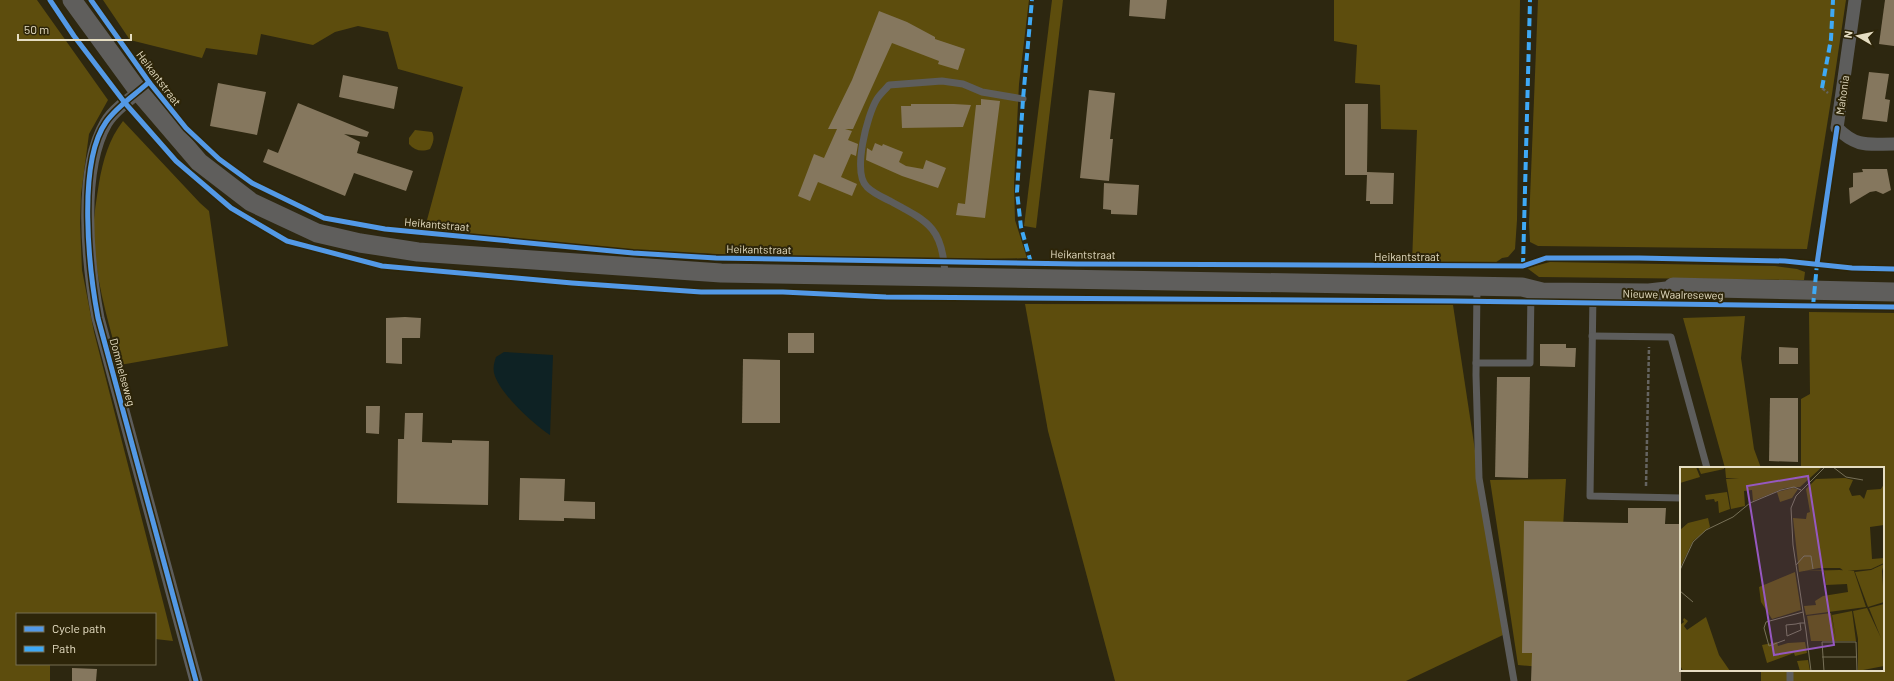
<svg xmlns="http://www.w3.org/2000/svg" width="1894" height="681" font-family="Barlow,sans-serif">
	<rect width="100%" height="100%" fill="#2d2710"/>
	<g fill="#5d4d0d">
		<path d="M0,0H37L108,100L89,134L81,194L80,223L82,270L94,332L173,641L155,639V614H17V664H50V681H0Z"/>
		<path d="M103,0H1029L1019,84L1014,184L1015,220L1027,258C961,261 895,258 829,257C694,255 558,249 424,231L463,87L398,69L388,32L358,26L335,32L313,45L261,34L257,55L206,48L202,58L130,40Z"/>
		<path d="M1052,0H1063L1036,228L1024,226Z"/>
		<path d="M1334,0H1520L1517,220L1515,249L1508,257L1502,258L1495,263H1412L1417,130L1381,129L1380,85L1355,83L1357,45L1334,41Z"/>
		<path d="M1538,0H1846L1832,94L1807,249L1538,246L1530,242L1529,223Z"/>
		<path d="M123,121L200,203L209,211L228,346L120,365C109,325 97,285 94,243C92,223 96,203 99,183C103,160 109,139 123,121Z"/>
		<path d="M415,130L432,132C435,138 433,143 430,149C422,152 415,151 409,144V138Z"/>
		<path d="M1550,262L1775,266L1797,269L1805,272L1804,280L1539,277L1527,268Z"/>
		<path d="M1025,304L1453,305L1503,635L1406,681H1115L1048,431Z"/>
		<path d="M1809,312L1894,313V681H1761V670H1883V468H1801V399L1810,394Z"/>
		<path d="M1745,316L1741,358L1754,449L1761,468H1725L1683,318Z"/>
		<path d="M1566,479L1563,527L1598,672L1518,665L1490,480Z"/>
	</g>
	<path fill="#0e2224" d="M504,352L553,355L550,435C533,424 499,393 494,373C493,367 494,363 496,357Z"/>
	<g fill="#85775e">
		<path d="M1130,0H1167L1165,19L1129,16Z"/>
		<path d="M1885,0H1894V46L1879,44Z"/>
		<path d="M879,11L907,22L935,37V39L965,49L958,70L938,64L939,61L892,43L853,129H845L852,131L848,140L858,144L856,156L851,154L841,177L857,184L852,196L818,182L810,201L798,196L814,154L824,158L837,129H828L852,80Z"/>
		<path d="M1869,72L1889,74L1885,99L1890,100L1887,122L1862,119Z"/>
		<path d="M343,75L398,87L394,109L339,97Z"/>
		<path d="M218,83L266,92L257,135L210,126Z"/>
		<path d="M1089,90L1115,93L1110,139H1113L1109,181L1080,178Z"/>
		<path d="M981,99L1000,101L985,218L956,215L958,203L965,204L976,105H981Z"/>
		<path d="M298,103L369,132L367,137L344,134L360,142L357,153L413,171L406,191L354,173L345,196L263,162L268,149L278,153Z"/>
		<path d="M911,104H954L971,105L963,127L902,128L901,106H911Z"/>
		<path d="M1345,104H1368L1367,172L1394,173L1393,204H1370V201H1366L1367,175H1345Z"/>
		<path d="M875,143L882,146L883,144L903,152L899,162L906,166L923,169L926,160L946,168L938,188L902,176L866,160L867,148L872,151Z"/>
		<path d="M1862,169H1887L1891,190L1883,194L1876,191L1870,192L1850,204L1849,188L1853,187V173L1863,172Z"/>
		<path d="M1104,183L1139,185L1137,215L1111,214V210L1103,209Z"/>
		<path d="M405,317L421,318L420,338H402V364L386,363V318Z"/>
		<rect x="788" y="333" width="26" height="20"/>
		<path d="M1540,344H1566V348H1576L1575,367L1540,366Z"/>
		<path d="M1779,347L1798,348V364H1779Z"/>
		<path d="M743,359L780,360V423H742Z"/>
		<path d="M1497,377H1530L1528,478L1495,477Z"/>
		<path d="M1770,398H1798V462L1769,461Z"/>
		<path d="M366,406H380L379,434L366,433Z"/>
		<path d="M405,413H423L422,442L452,443V440L489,441L488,505L397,503L398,439H404Z"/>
		<path d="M520,478L565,479L564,501L595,502V519L564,518V521L519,520Z"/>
		<path d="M1628,508H1666L1665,524H1681V681H1531L1532,653H1522L1524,521L1628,523Z"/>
		<path d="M72,668L97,669L96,681H72Z"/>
	</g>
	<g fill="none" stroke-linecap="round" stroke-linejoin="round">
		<g stroke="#656461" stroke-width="2.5" stroke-dasharray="4 2" stroke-linecap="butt">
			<path d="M1822,88L1828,93"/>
			<path d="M1646,486L1649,347"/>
		</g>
		<g stroke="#5d5d5c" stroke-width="7">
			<path d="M945,275C943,228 929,222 890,201C882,197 873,193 867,187C852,173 867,115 877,99C880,94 885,90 889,85L942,81L963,84L982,92L1023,99"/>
			<path d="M1477,287L1476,375L1479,478L1514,681"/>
			<path d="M1593,294L1590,496L1681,498"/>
			<path d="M1592,336L1671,337L1707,468"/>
			<path d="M1476,363H1530L1531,289"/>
			<path d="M1790,670V681"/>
		</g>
		<g stroke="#5d5d5c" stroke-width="13">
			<path d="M1855,0L1837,128C1857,148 1868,144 1894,144"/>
			<path d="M139,92C128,100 113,111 106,123C78,171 88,265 98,318L196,681"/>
		</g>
		<g stroke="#5f5e5c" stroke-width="19">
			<path d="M72,0L139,92L199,162L251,202L317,233L360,243L418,252L721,273L1522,287L1542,292L1649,293L1684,289"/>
			<path d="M1673,287L1894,292"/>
		</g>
		<g stroke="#3fa9f5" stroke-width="4" stroke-dasharray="8 4" stroke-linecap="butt">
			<path d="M1822,88L1831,39L1833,0"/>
			<path d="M1031,263L1021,227L1017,192L1023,99L1032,0"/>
			<path d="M1523,266L1530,0"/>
			<path d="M1813,306L1817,264"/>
		</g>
		<defs>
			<g id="cycleway">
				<path d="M50,0L74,36L125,103L176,161L231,208L287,241L382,266L572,283L701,292H783L886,297L1451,301L1894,307"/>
				<path d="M91,0L149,82L186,128L219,159L252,183L324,218L385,229L633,253L716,258L1077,264L1523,266L1546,258H1639L1785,261L1852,268L1894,269"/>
				<path d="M149,82C135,95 117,106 106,122C77,163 89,270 98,318L196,681"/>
				<path d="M1817,264L1837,128"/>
			</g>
		</defs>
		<use href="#cycleway" stroke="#2d2509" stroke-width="8"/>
		<use href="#cycleway" stroke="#5399e6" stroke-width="5"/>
	</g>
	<g text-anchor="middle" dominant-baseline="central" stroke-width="4" stroke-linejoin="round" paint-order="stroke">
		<g font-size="11" fill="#e5ddc2" stroke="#2d2509">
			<text transform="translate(159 78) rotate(53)">Heikantstraat</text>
			<text transform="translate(1842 95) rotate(-82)">Mahonia</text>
			<text transform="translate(437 224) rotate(5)">Heikantstraat</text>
			<text transform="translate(759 249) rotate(1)">Heikantstraat</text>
			<text transform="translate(1083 254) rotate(1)">Heikantstraat</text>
			<text x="1407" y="256">Heikantstraat</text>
			<text transform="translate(1673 294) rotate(1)">Nieuwe Waalreseweg</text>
			<text transform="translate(123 372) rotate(75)">Dommelseweg</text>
		</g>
	</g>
	<g transform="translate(1680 467)">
		<rect width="204" height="204" fill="#2d2710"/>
		<path d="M1,0H16L20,10L0,16ZM18,0H44V2L21,7ZM45,0H142L120,20L105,21L73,34L72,23L64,24L65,39L51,42L46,12L59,11H46ZM165,11L173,13L169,22L172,29L180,28L184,32L187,23L201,22L204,17V58L190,60L192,92L204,91V96L191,102L164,104L160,101H139L119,105L113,51L126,52L127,46L130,45L126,22L136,12ZM113,21L118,22L112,31L100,35L97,25ZM47,25L50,42L39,46L38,34L35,35L34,32L26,33L25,28ZM28,51L30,60L13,74L0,101V63L8,56ZM204,97L202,104L204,135L188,140L175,105L191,103ZM159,103L174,104L186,140L126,148L124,139L136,138L135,134L143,129L168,125L167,117L146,118L144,104H122ZM115,105L121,143L92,152L81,135L79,120ZM204,137V199L178,204V172L173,144L187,141L201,171L189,141ZM172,144L176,174H131L127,149L151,146L156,173L152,148ZM26,150L39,188L50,204H3L0,198V158L4,155L3,153L4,151L8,154L4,159L7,163ZM97,175L98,179L108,176L125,175L127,186L115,189L114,186L87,196L82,178ZM128,193L130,204H120L117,194Z" fill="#5d4d0d"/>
		<path fill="none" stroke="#777057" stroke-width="1" d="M153,0L166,10L183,13M116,98L124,89H131L133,102M0,103L13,75L26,63L53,50L70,36L101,23L114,20L121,23M0,124L13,135M120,156L121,163L107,169L106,158L116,157L120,156H125M126,164L113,78L111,41L116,29L145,0M126,164L131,204M105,173L89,179L84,161L86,155L123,145M142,190H177M144,204L142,175H176L177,204"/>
		<path fill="#9658c0" fill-opacity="0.15" stroke="#9658c0" stroke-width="2" d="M128,9L154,178L94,188L67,19Z"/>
		<rect width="204" height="204" fill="none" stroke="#e5ddc2" stroke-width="2"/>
	</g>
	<rect x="16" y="613" width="140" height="52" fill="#2d2509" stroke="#776f53"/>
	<rect x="24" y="626" width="20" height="6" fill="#5399e6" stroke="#776f53"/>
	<text x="52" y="633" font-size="12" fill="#e5ddc2">Cycle path</text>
	<rect x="24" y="646" width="20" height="6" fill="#3fa9f5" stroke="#776f53"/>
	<text x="52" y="653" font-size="12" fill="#e5ddc2">Path</text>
	<g transform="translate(1858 36) rotate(279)" stroke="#2d2509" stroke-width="3" paint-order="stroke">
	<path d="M0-3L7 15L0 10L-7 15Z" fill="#e5ddc2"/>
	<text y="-6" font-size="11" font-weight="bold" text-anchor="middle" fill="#e5ddc2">N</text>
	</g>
	<path d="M18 34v6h113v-6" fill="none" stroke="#e5ddc2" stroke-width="2"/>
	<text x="24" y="34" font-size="12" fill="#e5ddc2" stroke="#2d2509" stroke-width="3" paint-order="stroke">50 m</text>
</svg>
